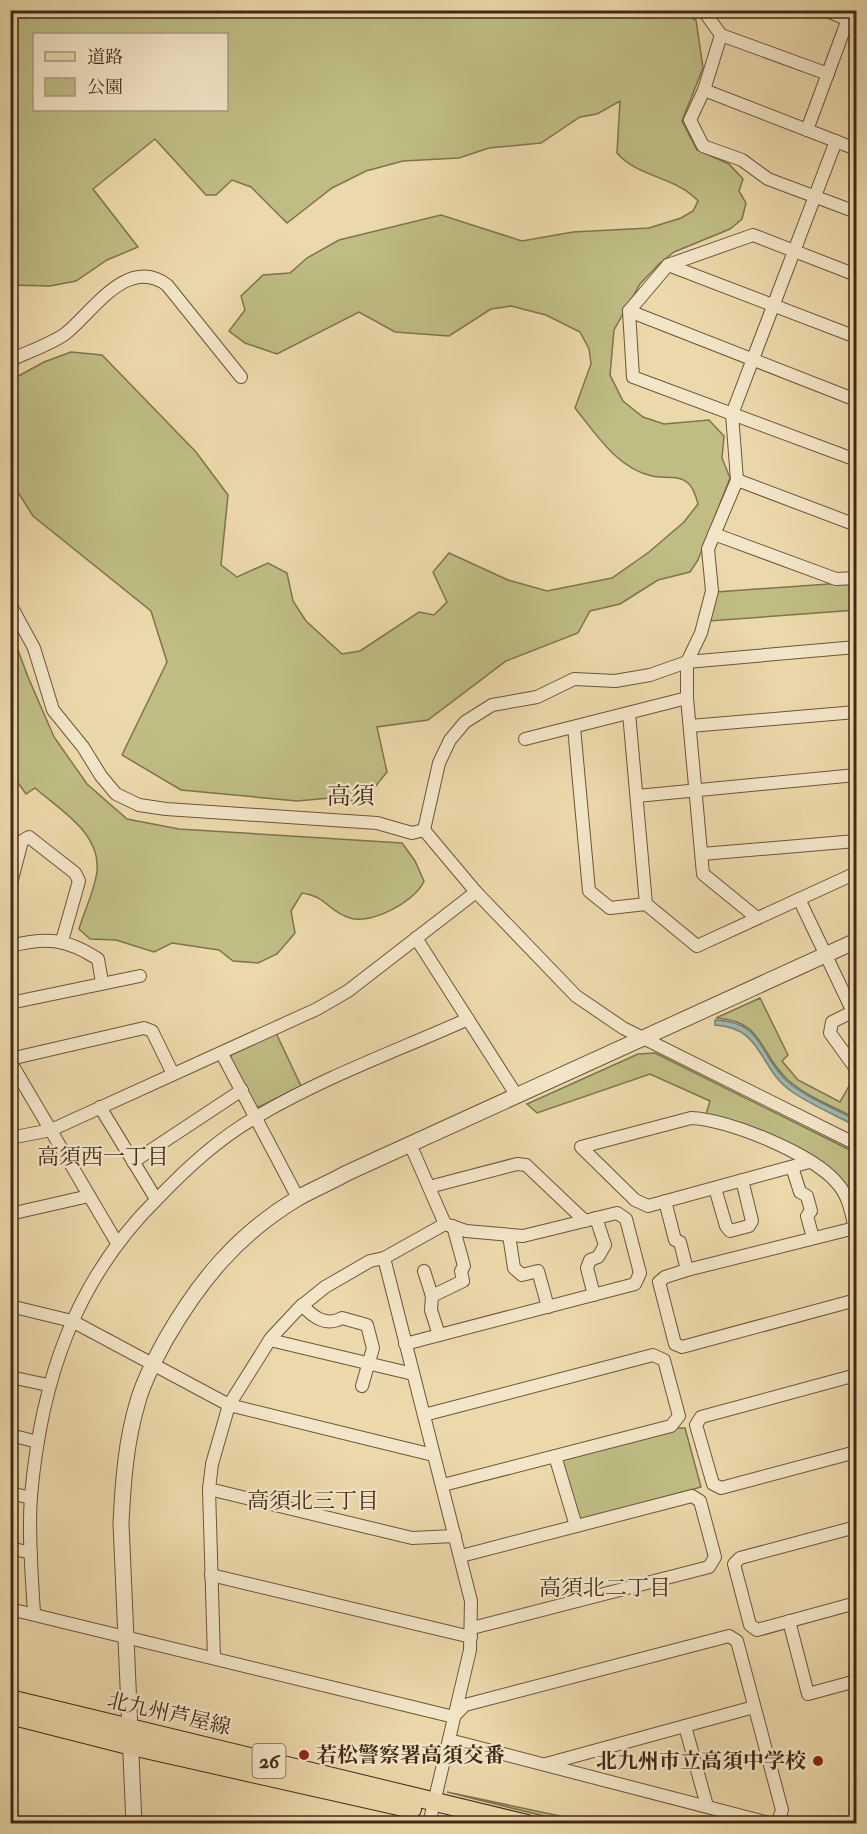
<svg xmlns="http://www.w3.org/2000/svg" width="867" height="1834" font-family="'IM FELL Double Pica','Noto Serif JP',serif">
	<rect width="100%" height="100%" fill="#ecd9ab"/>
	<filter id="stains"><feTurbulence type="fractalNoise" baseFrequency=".00333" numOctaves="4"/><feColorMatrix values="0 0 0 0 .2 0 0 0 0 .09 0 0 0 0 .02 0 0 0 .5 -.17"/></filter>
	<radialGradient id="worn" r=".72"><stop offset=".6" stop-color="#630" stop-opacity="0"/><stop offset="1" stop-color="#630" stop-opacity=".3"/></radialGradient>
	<g fill="#bfbd84" stroke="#80734e" stroke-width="1.5" fill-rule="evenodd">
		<path d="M11,11H676L696,20L703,68L682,121L697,150L729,164L743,179L739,191L746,203L742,219L730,229L674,252L659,264L640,284L614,330L610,375L623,401L643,417L664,424L709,420L724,436L722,458L730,478L698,560L690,572L658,580L620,604L590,611L578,633L506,661L428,720L377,727L387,772L370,793L354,801L330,798L297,801L181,790L122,755L167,662L151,611L33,516L11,481V380L44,362L71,352L102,355L196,452L228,495L221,565L237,577L268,563L287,573L293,601L306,621L342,654L360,651L419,612L434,615L447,602L433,572L449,553L508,580L547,591L612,578L649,552L684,522L698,504C696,497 694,488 688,483C678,474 664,479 652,476C617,468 596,434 575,408L591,364L589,349L580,332L546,315L511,306L491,309L449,336L395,332L359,312L277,354L245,343L229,331L245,310L241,296L263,275L290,273L307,258L339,240L441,215L522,241L573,232L649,228L681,218L693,211L698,201C677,177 637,177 617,153L620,101L597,114L580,117L541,143L489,148L459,158L403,161L366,171L332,188L287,223L251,187L232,180L216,195H206L155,139L93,189L138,247L107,260L76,281L50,286L11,285ZM34,34H226V110H34Z"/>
		<path d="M856,582V610L709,621L716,592Z"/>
		<path d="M10,629L28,677L54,737L87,784L127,819L179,829L402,843L415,861L424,881C416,901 371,925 350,918C327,911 328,897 302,893L291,911L295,933L277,954L258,963L233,961L219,950L172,943L154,952L116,940L90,939L79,929C84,911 95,890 97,871C101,833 60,810 35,788L26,794L11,773Z"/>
		<path d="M760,998L788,1055L782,1061L798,1080L840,1102L854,1077L856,1078V1118C835,1108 806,1096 788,1080C758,1053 765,1021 716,1018Z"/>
		<path d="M276,1033L301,1086L259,1107L255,1106L230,1058L233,1052Z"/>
		<path d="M655,1053L856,1153V1214L840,1179L706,1114L710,1101L650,1074L537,1113L527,1104L638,1054Z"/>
		<path d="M676,1428H685L701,1487L581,1520L576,1517L560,1463L563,1459Z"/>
		<path d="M447,1792L593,1823H572Z"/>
	</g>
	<path fill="#9ab9b0" stroke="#777f73" stroke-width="1.5" d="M715,1020C765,1022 758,1055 788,1082C807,1098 834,1108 856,1120V1126C835,1115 811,1105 791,1091C758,1068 764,1028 715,1025Z"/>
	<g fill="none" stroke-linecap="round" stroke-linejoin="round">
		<defs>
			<g id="minor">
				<path d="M703,10L721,35L704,90L690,120L703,146L742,160L768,179L856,212"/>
				<path d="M825,10L856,23"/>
				<path d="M721,35L828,74"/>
				<path d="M704,90L856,149"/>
				<path d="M807,130L848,19"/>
				<path d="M668,265L856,337"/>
				<path d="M856,275L753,235L668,265L629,311L633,377L856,460"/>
				<path d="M629,311L856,400"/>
				<path d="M10,360C28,352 49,345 65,334C92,313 127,255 167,285L241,377"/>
				<path d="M737,480L856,525"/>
				<path d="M714,534L836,579L856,578"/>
				<path d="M10,604L34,648L53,710L83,747L101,776L116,794L139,805L166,809L377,823L412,833L424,830"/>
				<path d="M629,713L646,904"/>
				<path d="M690,726L856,712"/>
				<path d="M574,727L589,891L610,908L646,904L697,946L856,873"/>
				<path d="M525,739L687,698"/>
				<path d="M637,796L856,775"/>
				<path d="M424,830L476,892L576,996L623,1028L856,1144"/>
				<path d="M424,830L439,763L450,740L465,722L492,705L537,697L574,679L615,681L650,675L687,662L856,647"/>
				<path d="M702,854L856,841"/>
				<path d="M10,887L22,841L29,837L75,873L79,881L62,941"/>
				<path d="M799,899L853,1012"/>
				<path d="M757,918L703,874L687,698V662L701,633L712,591L708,549L737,480L732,414L836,141"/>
				<path d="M416,938L517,1096"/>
				<path d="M10,946C47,937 65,938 98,959L102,982"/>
				<path d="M10,1003L140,976"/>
				<path d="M856,1010L832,1022L830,1033L856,1069"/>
				<path d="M222,1054L298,1198"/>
				<path d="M10,1059L144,1028L152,1031L173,1074"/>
				<path d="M10,1061L117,1243"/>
				<path d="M100,1107L156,1199"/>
				<path d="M10,1138L51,1130L317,1009L348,991L476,892"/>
				<path d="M133,1162L242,1090"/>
				<path d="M809,1162L648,1206L635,1200L581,1147L691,1118C728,1119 813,1154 837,1183C850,1197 852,1217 856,1234"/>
				<path d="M792,1167L800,1192L807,1196L811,1211L807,1216L813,1238"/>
				<path d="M429,1187L517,1164L526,1165L585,1221"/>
				<path d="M715,1188L726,1226L730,1231L749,1226L752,1221L742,1180"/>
				<path d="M665,1201L675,1240L680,1242L687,1270"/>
				<path d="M10,1214L89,1196"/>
				<path d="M855,1228L687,1270L665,1277L659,1282L675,1344L682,1347L856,1300"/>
				<path d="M509,1235L514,1268L522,1275L538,1271L548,1307"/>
				<path d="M384,1258L471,1601L470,1650L429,1824"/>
				<path d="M424,1271L432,1296"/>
				<path d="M594,1295L587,1268L590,1260L598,1257L605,1245L596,1218"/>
				<path d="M302,1305C313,1317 326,1327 342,1318L367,1325L373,1348L362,1386"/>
				<path d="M10,1306L72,1321L229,1405L433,1455"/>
				<path d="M439,1335L431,1310L432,1296L463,1281L461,1271L464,1266L453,1226"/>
				<path d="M270,1340L413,1374"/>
				<path d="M405,1344L635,1284L640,1273L626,1219L617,1213L523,1236L466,1231L445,1224L410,1144"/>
				<path d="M856,1375L701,1417L696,1425L713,1484L721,1488L856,1452"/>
				<path d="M10,1377L48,1385"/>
				<path d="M424,1415L653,1355L664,1360L679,1416L671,1426L443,1485"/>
				<path d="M10,1435L38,1442"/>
				<path d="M555,1456L576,1526"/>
				<path d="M209,1489L412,1538L455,1536"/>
				<path d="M10,1493L31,1498"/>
				<path d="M856,1527L740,1558L734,1564L750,1625L757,1630L856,1603"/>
				<path d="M10,1548L31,1553"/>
				<path d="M461,1556L692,1496L700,1501L715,1557L709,1567L472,1628"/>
				<path d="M211,1575L471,1637"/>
				<path d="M10,1609L454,1717"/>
				<path d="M34,1614C32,1576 28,1535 31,1496C41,1382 74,1281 157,1199C188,1167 219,1138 258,1116C324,1077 399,1050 468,1019"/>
				<path d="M789,1621L808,1694L856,1681"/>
				<path d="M214,1658L209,1489L212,1464L229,1405L271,1338L299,1308L325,1287L370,1261L384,1258L445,1224"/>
				<path d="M454,1716L465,1705L729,1636L737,1641L782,1810L777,1824"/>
				<path d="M685,1726L707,1806"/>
				<path d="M449,1740L773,1824"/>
				<path d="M546,1764L754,1707"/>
			</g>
			<path id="tertiary" d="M134,1824L121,1523C123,1481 126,1441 138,1401C144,1380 155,1359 166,1339C200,1280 238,1234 298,1198C314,1189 331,1182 347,1173L856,941"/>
			<g id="primary">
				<path d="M10,1699L527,1824"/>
				<path d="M10,1715L132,1746L412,1809"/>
			</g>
		</defs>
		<use href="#minor" stroke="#6c553d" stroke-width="14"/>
		<use href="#tertiary" stroke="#6c553d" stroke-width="17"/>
		<use href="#primary" stroke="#422918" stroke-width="20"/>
		<use href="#minor" stroke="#f3e6c8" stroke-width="12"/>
		<use href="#tertiary" stroke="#f3e6c8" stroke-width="15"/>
		<use href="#primary" stroke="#ecd9ab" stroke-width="18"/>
	</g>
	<g fill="#8f2418" stroke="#f3e6c8" stroke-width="2">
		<circle cx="304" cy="1755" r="6"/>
		<circle cx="818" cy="1761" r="6"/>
	</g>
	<g text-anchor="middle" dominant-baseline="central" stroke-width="4.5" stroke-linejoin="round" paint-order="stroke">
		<rect fill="#f3e6c8" stroke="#77624d" stroke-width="1.5" x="252.5" y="1744" width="33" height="34" rx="4.5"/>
		<g font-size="20" font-weight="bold" fill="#422918">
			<text x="269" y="1761">26</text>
		</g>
		<g font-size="21" fill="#422918" stroke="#f3e6c8">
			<text transform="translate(169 1714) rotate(13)">北九州芦屋線</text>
		</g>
		<g font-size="21" font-weight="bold" fill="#422918" stroke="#f3e6c8" text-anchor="start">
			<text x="316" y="1755">若松警察署高須交番</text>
			<text x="806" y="1761" text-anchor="end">北九州市立高須中学校</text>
		</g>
		<g font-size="22" fill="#422918" stroke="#f3e6c8">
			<text x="103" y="1157">高須西一丁目</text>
			<text x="313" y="1501">高須北三丁目</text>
			<text x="605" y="1588">高須北二丁目</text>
		</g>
		<g font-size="24" fill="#422918" stroke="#f3e6c8">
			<text x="351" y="796">高須</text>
		</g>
	</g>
	<rect width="867" height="1834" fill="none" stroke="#ecd9ab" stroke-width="36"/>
	<rect x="12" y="12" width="843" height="1810" fill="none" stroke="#422918" stroke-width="3"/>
	<rect x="18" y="18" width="831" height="1798" fill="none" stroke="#422918" stroke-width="1.5"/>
	<rect x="33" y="33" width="195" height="78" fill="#f3e6c8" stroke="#ac9a82" stroke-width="1.5"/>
	<rect x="45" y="52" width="30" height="9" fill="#ecd9ab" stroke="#ac9a82" stroke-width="1.5"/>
	<text x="87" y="63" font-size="18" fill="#422918">道路</text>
	<rect x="45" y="78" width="30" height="18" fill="#bfbd84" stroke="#ac9a82" stroke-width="1.5"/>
	<text x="87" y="93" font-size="18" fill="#422918">公園</text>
	<rect width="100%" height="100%" filter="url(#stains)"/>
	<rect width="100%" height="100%" fill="url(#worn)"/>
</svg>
